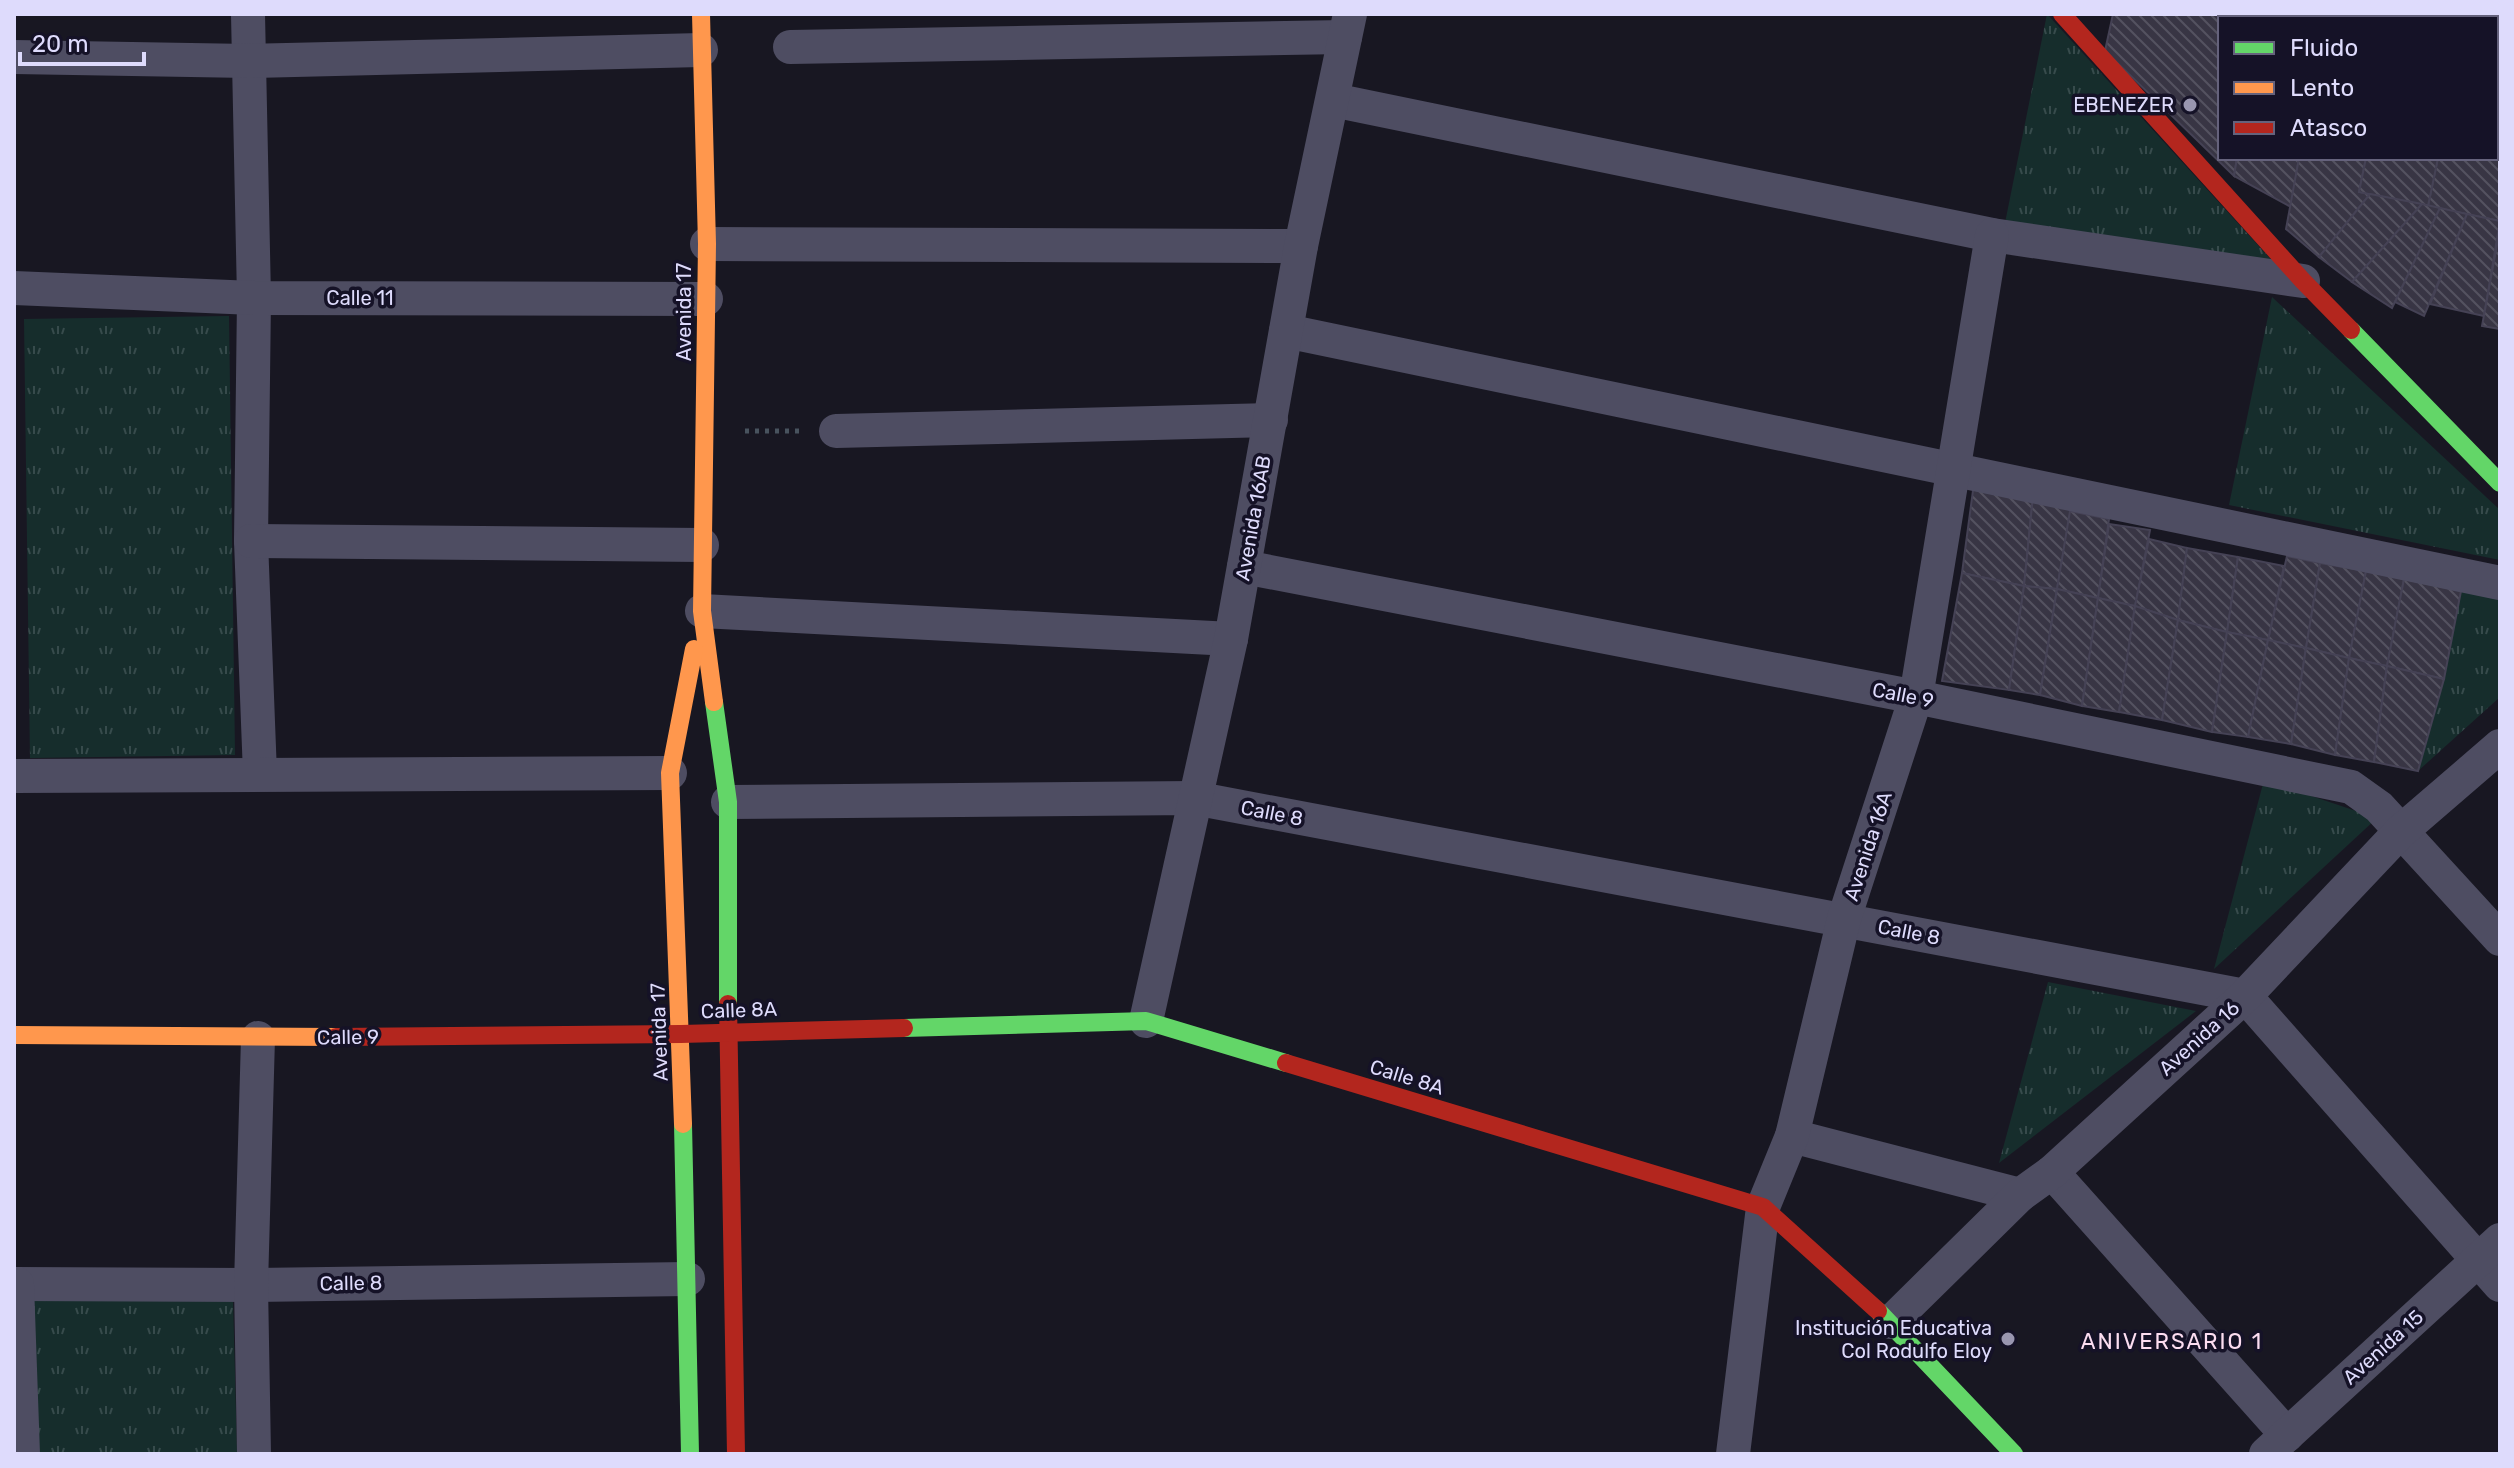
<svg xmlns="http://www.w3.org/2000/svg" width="2514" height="1468" font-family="Rubik,sans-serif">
	<defs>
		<pattern id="park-tufts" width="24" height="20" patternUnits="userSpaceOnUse" patternTransform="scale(2)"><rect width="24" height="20" fill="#162d2c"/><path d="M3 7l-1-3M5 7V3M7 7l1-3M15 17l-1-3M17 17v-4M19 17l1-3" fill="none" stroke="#374b4c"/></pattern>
		<pattern id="building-back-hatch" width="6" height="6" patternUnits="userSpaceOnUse" patternTransform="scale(2)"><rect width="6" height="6" fill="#383544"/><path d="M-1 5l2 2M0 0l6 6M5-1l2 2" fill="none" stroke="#545260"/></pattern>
	</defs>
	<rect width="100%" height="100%" fill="#181722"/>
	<g fill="url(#park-tufts)">
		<path d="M2047,14L2277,266L2005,223Z"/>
		<path d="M2272,297L2500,510V560L2229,505Z"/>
		<path d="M229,316L235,755L30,758L24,319Z"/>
		<path d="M2461,591L2500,599V697L2418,771Z"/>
		<path d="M2264,780L2377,818L2214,969Z"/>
		<path d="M2048,982L2196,1011L1999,1163Z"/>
		<path d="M26,1295L233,1300L237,1454H32Z"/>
	</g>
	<g fill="url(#building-back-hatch)" stroke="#454255" stroke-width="2">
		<path d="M2113,14H2262L2261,18H2220V158H2237L2234,176L2105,51Z"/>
		<path d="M2262,14H2314L2328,17L2261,18Z"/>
		<path d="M2496,48L2500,49V221L2428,206L2438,158H2496Z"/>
		<path d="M2237,158H2299L2291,207L2234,176Z"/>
		<path d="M2299,158H2366L2359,192L2370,194L2319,257L2286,229Z"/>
		<path d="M2366,158H2438L2428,206L2359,192Z"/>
		<path d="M2370,194L2422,204L2352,282L2319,257Z"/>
		<path d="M2422,204L2440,208L2392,308L2352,282Z"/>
		<path d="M2440,208L2467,214L2424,316L2395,302Z"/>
		<path d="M2467,214L2500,221L2484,316L2430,304Z"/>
		<path d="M2500,229V329L2482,326Z"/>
		<path d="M1974,483L2033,496L2024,586L1962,573Z"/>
		<path d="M2033,496L2072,503L2057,589L2024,586Z"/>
		<path d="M2070,511L2109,519L2098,598L2057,589Z"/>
		<path d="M2109,524L2150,530L2135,606L2098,598Z"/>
		<path d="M2149,539L2187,548L2178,620L2135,606Z"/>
		<path d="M2187,548L2238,557L2227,632L2178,620Z"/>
		<path d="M2287,556L2320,563L2306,648L2268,640Z"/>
		<path d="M2238,557L2284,566L2268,640L2227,632Z"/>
		<path d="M2320,563L2366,571L2349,658L2306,648Z"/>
		<path d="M2366,571L2404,579L2387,666L2349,658Z"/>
		<path d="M1962,573L2024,586L2009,690L1942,681Z"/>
		<path d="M2404,579L2461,591L2444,679L2387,666Z"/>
		<path d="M2024,586L2057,589L2040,695L2009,690Z"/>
		<path d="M2057,589L2098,598L2082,706L2040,695Z"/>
		<path d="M2098,598L2135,606L2119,712L2082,706Z"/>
		<path d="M2135,606L2178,620L2162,720L2119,712Z"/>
		<path d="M2178,620L2227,632L2212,732L2162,720Z"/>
		<path d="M2227,632L2268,640L2248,737L2212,732Z"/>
		<path d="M2268,640L2306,648L2291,744L2248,737Z"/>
		<path d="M2306,648L2349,658L2335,755L2291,744Z"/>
		<path d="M2349,658L2387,666L2374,762L2335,755Z"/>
		<path d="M2387,666L2444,679L2418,771L2374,762Z"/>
	</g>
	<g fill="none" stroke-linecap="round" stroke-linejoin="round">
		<path stroke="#48535e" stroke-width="5" stroke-dasharray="4 6" stroke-linecap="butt" d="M745,431H799"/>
		<g stroke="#4e4d62" stroke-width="34">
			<path d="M248,14L254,298L251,541L260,774"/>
			<path d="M2420,14L2445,18"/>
			<path d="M2496,26L2500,27"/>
			<path d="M790,47L1345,37"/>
			<path d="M14,57L249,61L701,50"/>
			<path d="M1333,100L1992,235L2303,281"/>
			<path d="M707,244L1301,246"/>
			<path d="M14,288L254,298L706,299"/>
			<path d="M1286,331L2500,583"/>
			<path d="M836,431L1271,420"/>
			<path d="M251,541L702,545"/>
			<path d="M1244,567L1916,697L2351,787L2379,807L2500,939"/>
			<path d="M702,611L1231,639"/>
			<path d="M14,776L670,773"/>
			<path d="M728,802L1194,798L2245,996L2500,1285"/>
			<path d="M1146,1021L1231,639L1301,246L1350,14"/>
			<path d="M1792,1136L2020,1195"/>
			<path d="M2052,1172L2287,1435"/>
			<path d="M14,1284L251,1285L688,1279"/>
			<path d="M17,1284L23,1454"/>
			<path d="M1891,1322L2020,1195L2052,1172L2245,996L2399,833L2500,746"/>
			<path d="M254,1454L251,1285L258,1038"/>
			<path d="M1733,1454L1763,1207L1792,1136L1844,919L1916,697L1992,235"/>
			<path d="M2266,1454L2500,1240"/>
		</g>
		<g stroke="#63d668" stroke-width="18">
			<path d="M2351,330L2500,483"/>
			<path d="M714,702L728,802V1004"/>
			<path d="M904,1028L1146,1021L1286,1063"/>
			<path d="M683,1124L690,1454"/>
			<path d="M1878,1311L2014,1454"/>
		</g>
		<g stroke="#ff974d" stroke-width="18">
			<path d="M701,14L707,244L702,611L714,702"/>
			<path d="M14,1035L336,1037"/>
			<path d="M683,1124L670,773L694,649"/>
		</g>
		<g stroke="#b3261e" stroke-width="18">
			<path d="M2062,14L2303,281L2351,330"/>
			<path d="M728,1004L736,1454"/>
			<path d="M336,1037L681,1034L904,1028"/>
			<path d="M1286,1063L1763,1207L1878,1311"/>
		</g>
	</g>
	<g fill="#9996b0" stroke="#151227" stroke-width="3">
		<circle cx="2190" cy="105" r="8"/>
		<circle cx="2008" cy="1339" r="8"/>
	</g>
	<g text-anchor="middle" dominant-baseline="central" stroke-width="7" stroke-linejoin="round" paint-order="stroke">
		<g font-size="20" fill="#dedbfc" stroke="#151227" text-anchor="end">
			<text x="2174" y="105">EBENEZER</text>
			<text x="1992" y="1328">Institución Educativa<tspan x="1992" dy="23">Col Rodulfo Eloy</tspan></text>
		</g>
		<g font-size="20" fill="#dedbfc" stroke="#151227">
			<text x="360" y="298">Calle 11</text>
			<text transform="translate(684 312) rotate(-90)">Avenida 17</text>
			<text transform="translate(1253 518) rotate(-80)">Avenida 16AB</text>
			<text transform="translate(1903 695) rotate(11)">Calle 9</text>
			<text transform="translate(1272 813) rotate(11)">Calle 8</text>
			<text transform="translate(1868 846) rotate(-72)">Avenida 16A</text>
			<text transform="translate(1909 932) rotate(11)">Calle 8</text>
			<text transform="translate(739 1010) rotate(-2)">Calle 8A</text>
			<text transform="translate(659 1032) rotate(-92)">Avenida 17</text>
			<text transform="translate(348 1037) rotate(-1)">Calle 9</text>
			<text transform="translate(2199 1038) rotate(-42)">Avenida 16</text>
			<text transform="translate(1407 1077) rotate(17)">Calle 8A</text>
			<text transform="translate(351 1283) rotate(-1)">Calle 8</text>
			<text transform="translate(2383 1347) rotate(-42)">Avenida 15</text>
		</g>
		<g font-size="22" letter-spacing="2" fill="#fcddf1" stroke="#151227">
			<text x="2172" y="1341">ANIVERSARIO 1</text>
		</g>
	</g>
	<rect width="2514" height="1468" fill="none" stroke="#dedbfc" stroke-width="32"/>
	<rect x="2218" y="16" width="280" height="144" fill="#151227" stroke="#65627c" stroke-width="2"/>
	<rect x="2234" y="42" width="40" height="12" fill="#63d668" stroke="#65627c" stroke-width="2"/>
	<text x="2290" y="56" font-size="24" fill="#dedbfc">Fluido</text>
	<rect x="2234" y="82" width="40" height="12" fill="#ff974d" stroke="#65627c" stroke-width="2"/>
	<text x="2290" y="96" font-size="24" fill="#dedbfc">Lento</text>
	<rect x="2234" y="122" width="40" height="12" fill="#b3261e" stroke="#65627c" stroke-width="2"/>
	<text x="2290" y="136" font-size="24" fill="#dedbfc">Atasco</text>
	<path d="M20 52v12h124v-12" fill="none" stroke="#dedbfc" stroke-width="4"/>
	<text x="32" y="52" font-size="24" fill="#dedbfc" stroke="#151227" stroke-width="6" paint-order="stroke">20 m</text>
</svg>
